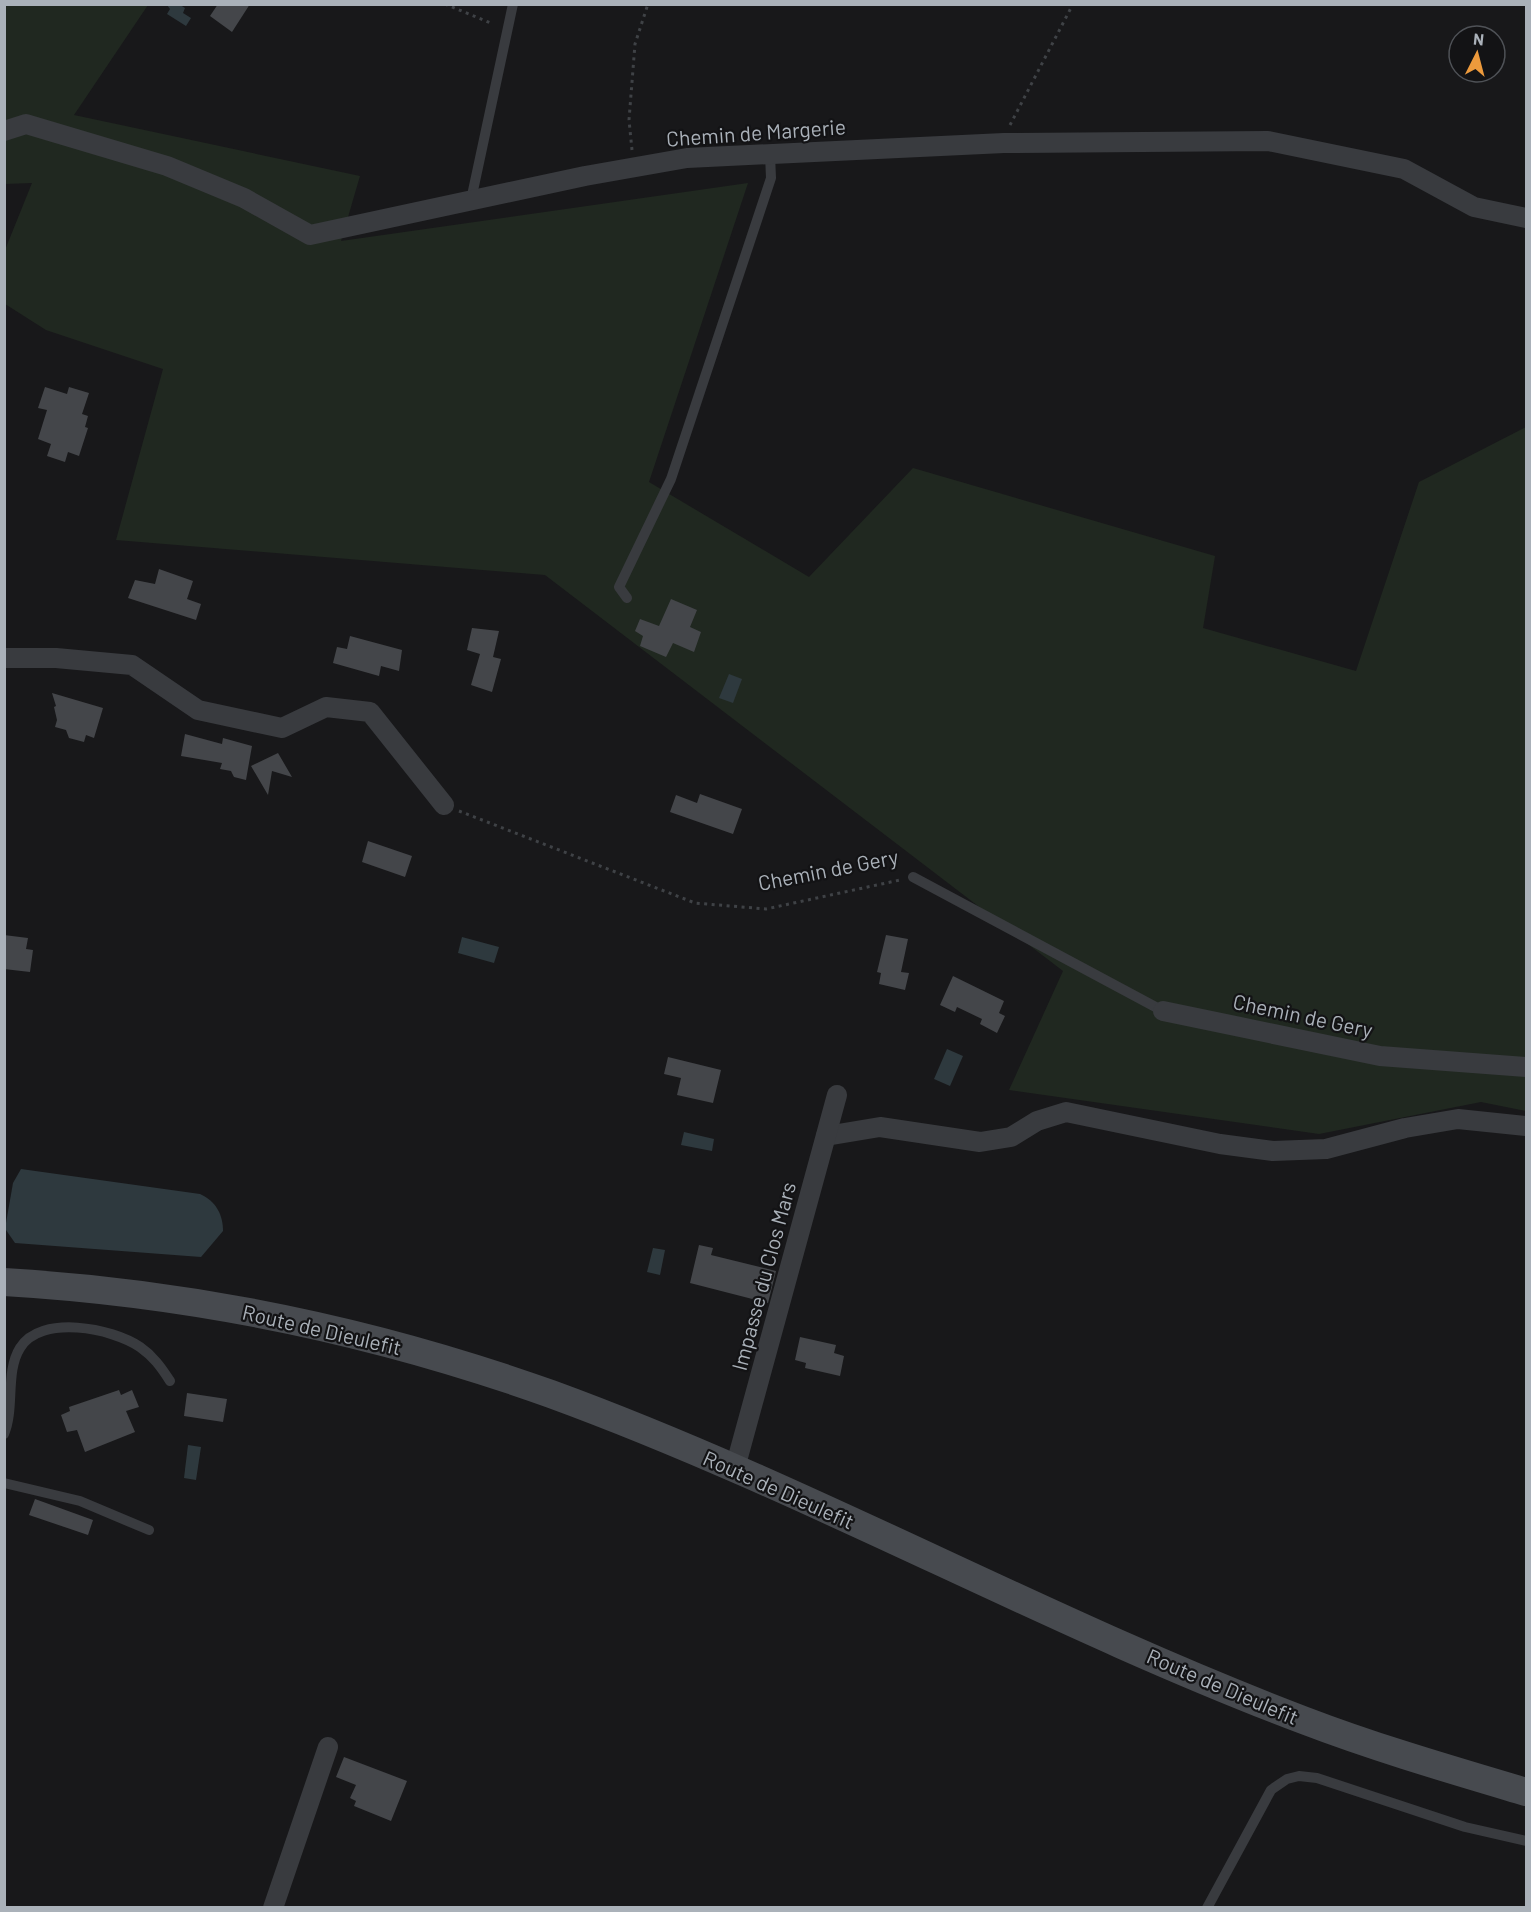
<svg xmlns="http://www.w3.org/2000/svg" width="1531" height="1912" font-family="Barlow,sans-serif">
	<rect width="100%" height="100%" fill="#18181a"/>
	<path fill="#202820" d="M5,4L148,5L74,115L360,176L341,241L748,183L649,482L809,577L913,468L1215,556L1203,628L1356,671L1419,482L1526,427V1111L1481,1102L1319,1134L1009,1090L1063,971L545,575L116,540L163,369L46,330L5,304V250L32,183L5,184Z"/>
	<g fill="#2e393e">
		<path d="M167,5H180L185,8L183,13L191,18L186,26L167,14L170,9Z"/>
		<path d="M729,674L742,679L733,703L719,698Z"/>
		<path d="M462,937L499,947L494,963L458,953Z"/>
		<path d="M947,1049L963,1056L950,1086L934,1079Z"/>
		<path d="M684,1132L714,1139L712,1151L681,1145Z"/>
		<path d="M21,1169L200,1194C216,1201 223,1215 223,1231L201,1257L15,1243L6,1230V1223L13,1183Z"/>
		<path d="M653,1248L665,1250L660,1275L647,1272Z"/>
		<path d="M188,1445L201,1447L196,1480L184,1478Z"/>
	</g>
	<g fill="#44464a">
		<path d="M218,4H250L232,32L210,16Z"/>
		<path d="M45,387L67,394L69,387L89,393L82,414L88,416L85,427L88,428L79,456L68,452L65,462L47,456L51,444L38,439L47,410L38,408Z"/>
		<path d="M159,569L193,581L187,599L201,604L196,620L128,598L135,580L155,584Z"/>
		<path d="M671,599L697,610L690,627L701,632L694,652L673,643L666,657L640,646L643,636L635,631L640,619L659,626Z"/>
		<path d="M472,628L499,631L493,657L501,659L492,692L471,685L480,654L467,650Z"/>
		<path d="M350,636L402,650L399,671L381,666L379,676L333,663L337,647L347,649Z"/>
		<path d="M52,693L103,708L94,738L86,735L84,742L69,738L66,730L55,727L57,720L54,707L56,706Z"/>
		<path d="M185,734L222,744L223,738L252,746L246,780L234,777L231,771L220,769L222,763L181,756Z"/>
		<path d="M278,753L292,777L272,771L268,795L251,766Z"/>
		<path d="M700,794L742,809L733,834L670,812L676,795L697,803Z"/>
		<path d="M368,841L412,856L405,877L362,862Z"/>
		<path d="M4,935L28,938L26,949L33,950L30,972L4,969Z"/>
		<path d="M886,935L908,939L901,972L909,973L905,990L879,984L881,973L877,972Z"/>
		<path d="M953,976L1004,1001L999,1013L1005,1016L997,1033L980,1024L982,1019L957,1007L955,1012L940,1005Z"/>
		<path d="M668,1057L721,1070L713,1103L677,1095L681,1078L664,1074Z"/>
		<path d="M699,1245L713,1248L711,1255L776,1271L768,1303L690,1283Z"/>
		<path d="M800,1337L836,1345L834,1353L844,1356L840,1376L805,1368L806,1363L795,1360Z"/>
		<path d="M119,1390L121,1395L132,1390L139,1407L126,1411L135,1432L85,1452L77,1430L67,1432L61,1415L70,1411L69,1407Z"/>
		<path d="M187,1393L227,1399L223,1422L184,1416Z"/>
		<path d="M35,1499L93,1520L88,1535L29,1515Z"/>
		<path d="M344,1757L407,1781L391,1821L354,1806L356,1801L350,1798L356,1785L336,1777Z"/>
	</g>
	<g fill="none" stroke-linecap="round" stroke-linejoin="round">
		<g stroke="#3f4246" stroke-width="3" stroke-dasharray="3 4.5" stroke-linecap="butt">
			<path d="M445,4L493,24"/>
			<path d="M1010,125L1073,4"/>
			<path d="M632,150L629,120L635,44L648,4"/>
			<path d="M459,811L695,903L766,909L900,880"/>
		</g>
		<g stroke="#393b3f" stroke-width="10">
			<path d="M471,200L513,4"/>
			<path d="M627,598L619,587L671,479L771,178L770,155"/>
			<path d="M913,877L1163,1011"/>
			<path d="M4,1434C15,1408 5,1372 20,1348C41,1314 112,1328 140,1347C153,1356 161,1367 170,1381"/>
			<path d="M4,1483L80,1501L149,1530"/>
			<path d="M1207,1908L1271,1790L1287,1779L1299,1776L1317,1778L1465,1827L1526,1841"/>
		</g>
		<g stroke="#393b3f" stroke-width="20">
			<path d="M4,131L26,124L167,166L244,198L310,235L585,176L687,158L1004,143L1268,141L1404,169L1474,207L1526,218"/>
			<path d="M4,658H56L132,665L198,710L282,728L326,707L370,712L444,805"/>
			<path d="M1163,1011L1380,1056L1526,1067"/>
			<path d="M826,1136L880,1127L980,1142L1011,1137L1037,1121L1066,1112L1220,1144L1273,1151L1326,1149L1405,1128L1458,1119L1526,1126"/>
			<path d="M735,1468L837,1095"/>
			<path d="M273,1908L328,1747"/>
		</g>
		<path stroke="#474a4f" stroke-width="28" d="M4,1282C191,1293 375,1331 551,1394C808,1488 1047,1623 1303,1720C1376,1748 1452,1770 1526,1792"/>
	</g>
	<g text-anchor="middle" dominant-baseline="central" stroke-width="4.5" stroke-linejoin="round" paint-order="stroke">
		<g font-size="21" fill="#aab1b9" stroke="#131315">
			<text transform="translate(756 132) rotate(-4)">Chemin de Margerie</text>
			<text transform="translate(828 869) rotate(-11)">Chemin de Gery</text>
			<text transform="translate(1303 1015) rotate(12)">Chemin de Gery</text>
			<text transform="translate(763 1276) rotate(-75)">Impasse du Clos Mars</text>
			<text transform="translate(322 1329) rotate(13)">Route de Dieulefit</text>
			<text transform="translate(779 1489) rotate(24)">Route de Dieulefit</text>
			<text transform="translate(1223 1686) rotate(23)">Route de Dieulefit</text>
		</g>
	</g>
	<rect width="1531" height="1912" fill="none" stroke="#aab1b9" stroke-width="12"/>
	<g transform="translate(1477 54) rotate(6)"><circle r="28" fill="#131315" stroke="#4f5257" stroke-width="1.5"/>
	<path d="M0-4.5L10 22L0 15L-10 22Z" fill="#ed9a3c"/>
	<text y="-9" font-size="16" font-weight="bold" text-anchor="middle" fill="#aab1b9">N</text>
	</g>
</svg>
